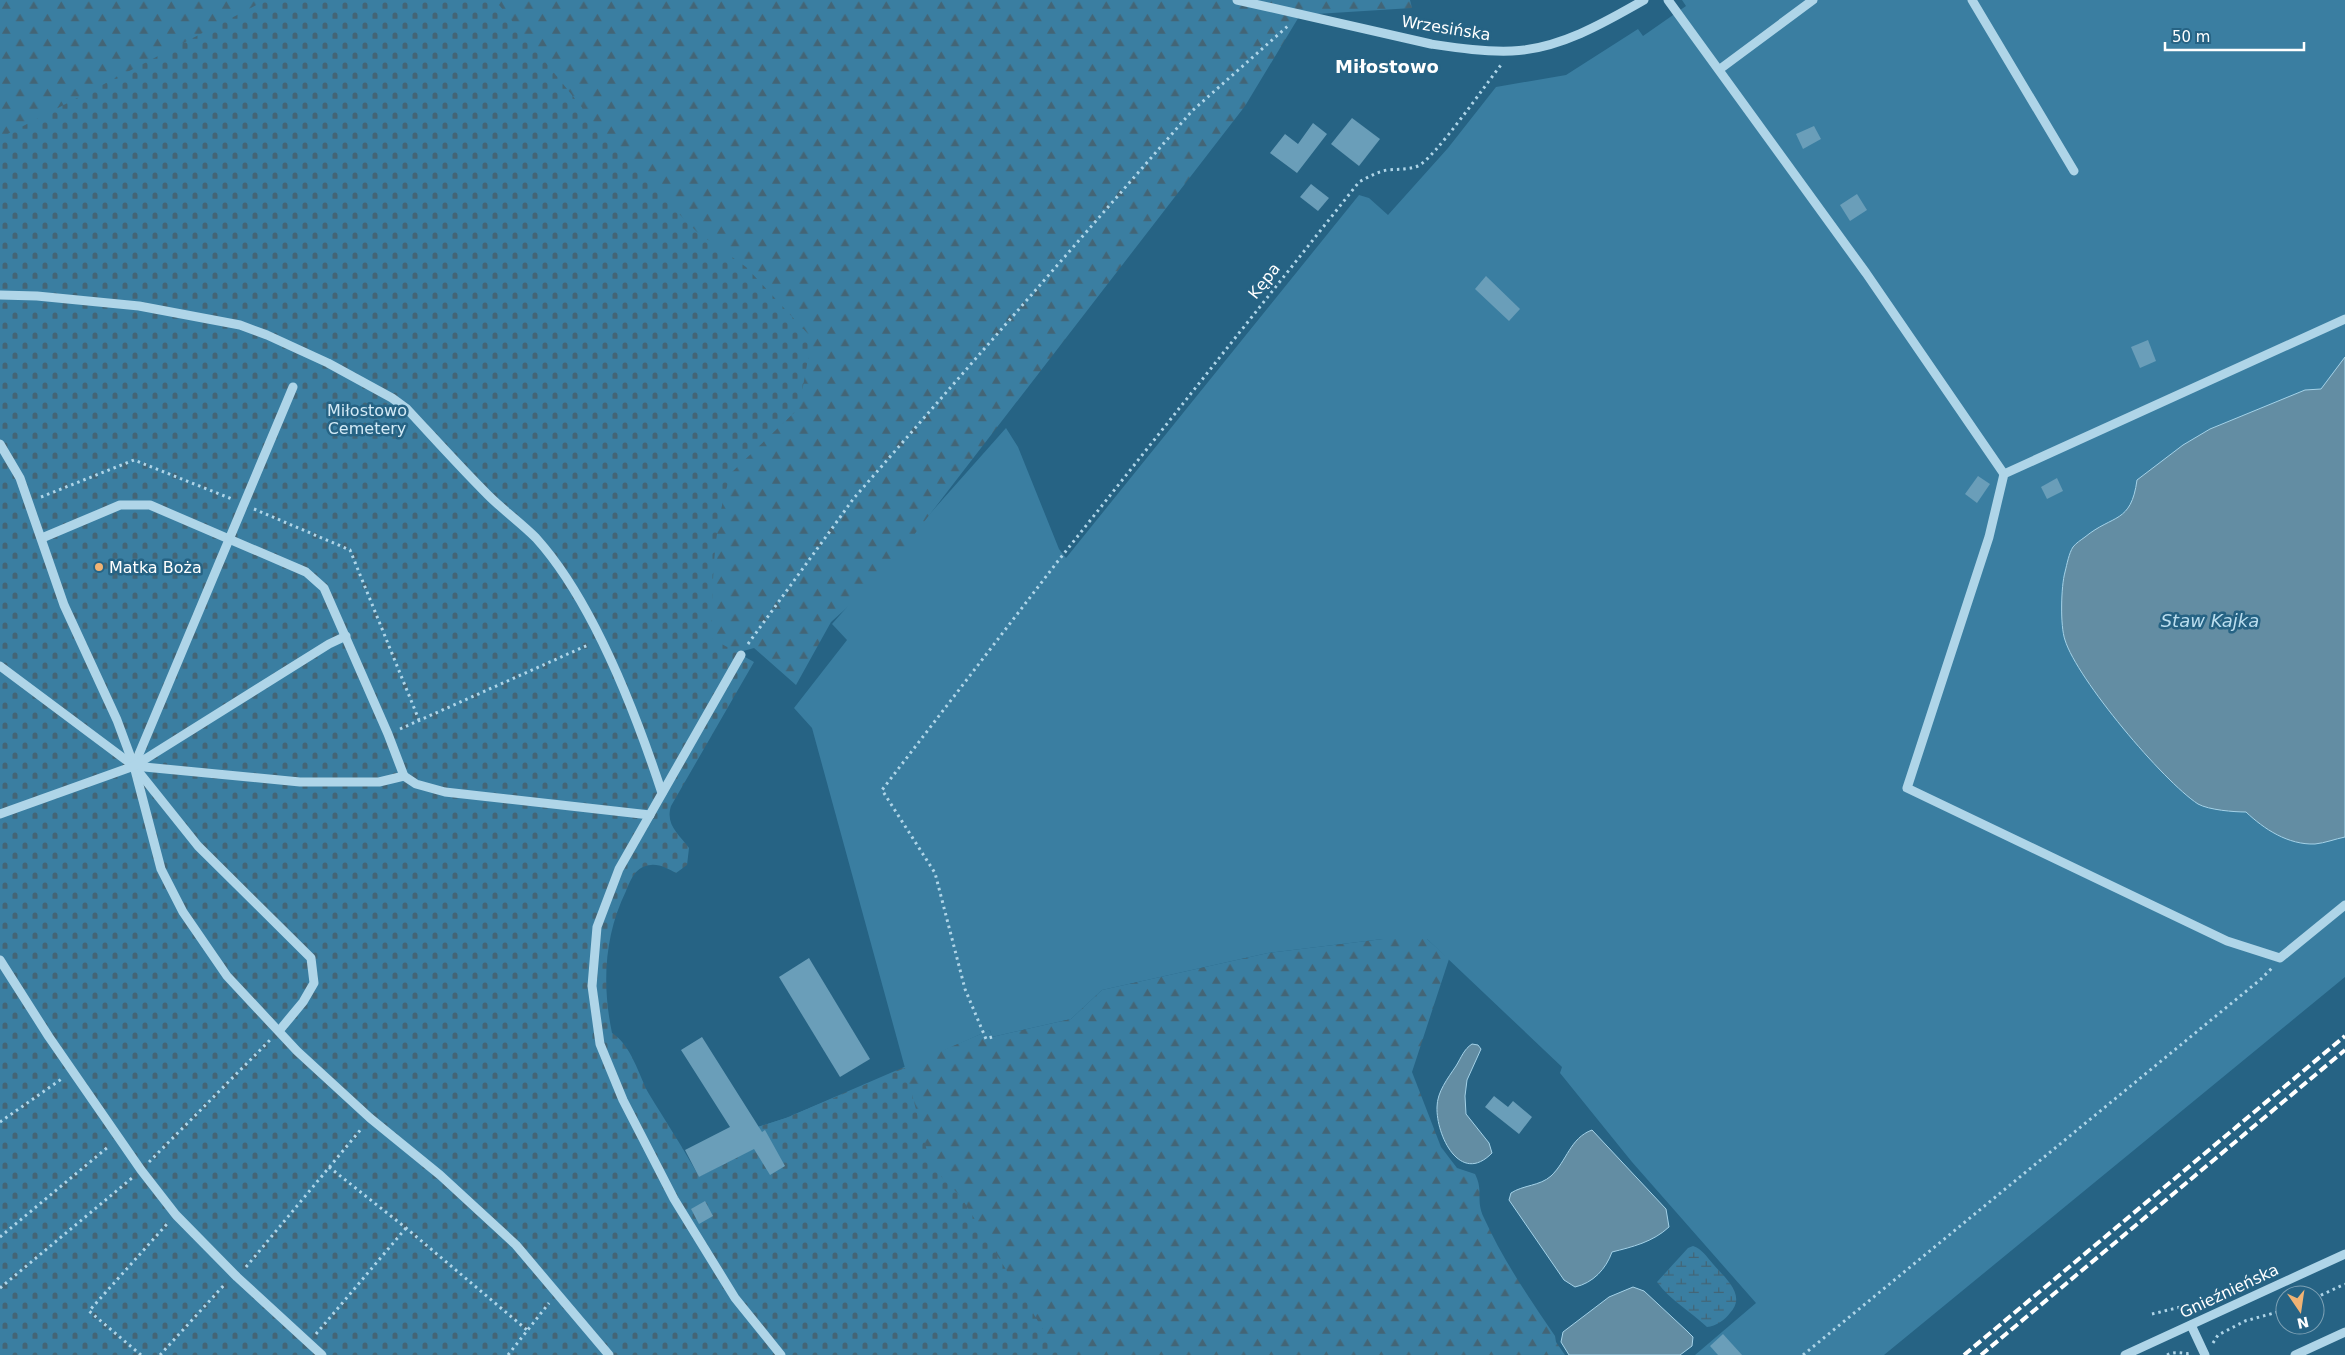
<svg xmlns="http://www.w3.org/2000/svg" width="2345" height="1355" font-family="'DejaVu Sans',sans-serif">
	<defs>
		<pattern id="forest-firs" width="22" height="20" patternUnits="userSpaceOnUse" patternTransform="scale(1.25)"><rect width="22" height="20" fill="#3a7ea1"/><path d="M5 1l3.5 6h-7zM16 11l3.5 6h-7z" fill="#436576"/></pattern>
		<pattern id="wetland-marsh" width="20" height="14" patternUnits="userSpaceOnUse" patternTransform="scale(1.25)"><rect width="20" height="14" fill="#3a7ea1"/><path d="M1 5h8M5 5V1M11 12h8M15 12V8" fill="none" stroke="#436576"/></pattern>
		<pattern id="cemetery-stones" width="16" height="16" patternUnits="userSpaceOnUse" patternTransform="scale(1.25)"><rect width="16" height="16" fill="#3a7ea1"/><path d="M2 7V4a2 2 0 0 1 4 0v3zM10 15v-3a2 2 0 0 1 4 0v3z" fill="#436576"/></pattern>
	</defs>
	<rect width="100%" height="100%" fill="#266384"/>
	<path fill="#3a7ea1" d="M1682,0H2345V977L1884,1355H1695L1756,1303L1632,1162L1560,1073L1562,1067L1427,939H1383L1268,953L1102,990L1071,1019L992,1037L990,1030L905,1068L812,728L794,708L847,640L832,624L1006,428L1018,447L1059,549L1066,558L1359,195L1369,198L1388,215L1448,148L1496,87L1566,75L1638,29L1643,36L1686,6Z"/>
	<path fill="url(#forest-firs)" d="M0,0H1410L1412,8L1300,15L1245,106L883,575L831,622L796,685L754,648L722,657L642,792L582,1025L699,1177L735,1158L758,1127L786,1118L990,1030L992,1037L1071,1019L1102,990L1268,953L1383,939H1427L1449,959L1412,1072L1441,1147L1457,1168L1475,1174C1484,1192 1475,1199 1484,1218C1503,1260 1529,1298 1555,1336L1556,1342L1565,1355H552L0,362Z"/>
	<path fill="url(#wetland-marsh)" d="M1693,1246C1702,1249 1707,1257 1713,1264C1725,1278 1747,1295 1730,1313C1725,1320 1716,1326 1707,1327C1690,1311 1670,1300 1657,1282L1688,1248Z"/>
	<path fill="url(#cemetery-stones)" d="M266,0H495L618,152L697,232L746,267L809,335L811,343L799,408L732,472C712,524 713,583 711,638L754,662L671,806C665,825 679,834 689,848L687,865L676,873C668,869 660,864 651,865C636,866 631,879 626,891C604,936 602,985 612,1033C632,1046 638,1074 649,1094C666,1122 684,1149 699,1177L736,1158L758,1127L786,1118L905,1068L931,1166L961,1197L1059,1355H0V138Z"/>
	<g fill="#638da3" stroke="#a4d2e8">
		<path d="M2345,357V837C2335,839 2325,843 2315,844C2288,845 2264,829 2246,812C2234,812 2209,810 2198,804C2163,781 2077,679 2065,640C2060,626 2061,586 2065,572C2067,564 2069,553 2073,547C2076,543 2081,540 2085,537C2113,514 2131,524 2137,480L2183,445L2210,429L2305,390L2321,389Z"/>
		<path d="M1472,1044L1478,1045L1481,1049L1467,1080L1465,1096L1466,1114L1489,1143L1492,1153C1460,1186 1436,1135 1437,1107C1437,1092 1448,1078 1456,1066C1461,1058 1464,1049 1472,1044Z"/>
		<path d="M1592,1130L1666,1209L1669,1227C1653,1242 1632,1247 1612,1252C1606,1269 1593,1283 1575,1287L1564,1280L1509,1200L1511,1193C1523,1185 1540,1186 1551,1176C1567,1161 1570,1138 1592,1130Z"/>
		<path d="M1633,1287L1644,1291L1687,1331L1693,1337L1692,1346L1680,1355H1569L1561,1342L1563,1332L1609,1297Z"/>
	</g>
	<g fill="#6a9eb9">
		<path d="M1352,118L1380,139L1359,166L1331,144Z"/>
		<path d="M1313,123L1327,134L1297,173L1270,153L1285,134L1298,144Z"/>
		<path d="M1814,126L1821,139L1803,149L1796,134Z"/>
		<path d="M1311,184L1329,198L1318,211L1300,197Z"/>
		<path d="M1857,194L1867,210L1850,221L1840,205Z"/>
		<path d="M1486,276L1520,309L1509,321L1475,289Z"/>
		<path d="M2148,340L2156,361L2140,368L2131,347Z"/>
		<path d="M1978,476L1990,484L1977,503L1965,494Z"/>
		<path d="M2057,478L2063,491L2047,499L2041,487Z"/>
		<path d="M809,958L870,1059L840,1077L779,977Z"/>
		<path d="M702,1037L762,1132L765,1130L785,1166L770,1175L754,1149L699,1177L685,1150L730,1127L681,1050Z"/>
		<path d="M1494,1096L1508,1107L1513,1101L1532,1117L1519,1134L1485,1107Z"/>
		<path d="M705,1201L713,1216L699,1224L691,1209Z"/>
		<path d="M1723,1334L1742,1355H1718L1710,1346Z"/>
	</g>
	<g fill="none" stroke-linecap="round" stroke-linejoin="round">
		<g stroke="#afd5e8" stroke-width="3" stroke-dasharray="2.5 4" stroke-linecap="butt">
			<path d="M41,497L134,460L232,499"/>
			<path d="M254,509L350,550L419,720"/>
			<path d="M748,644L854,498L1192,111L1289,25"/>
			<path d="M400,729L588,645"/>
			<path d="M992,1037L986,1039L965,989L935,873L882,790L1058,561L1359,182C1368,177 1377,172 1387,170C1398,169 1407,170 1418,166C1434,159 1486,84 1501,65"/>
			<path d="M0,1122L63,1078"/>
			<path d="M149,1162L270,1040"/>
			<path d="M329,1167L406,1228L527,1330"/>
			<path d="M0,1237L108,1147"/>
			<path d="M246,1267L362,1128"/>
			<path d="M0,1288L132,1178"/>
			<path d="M2315,1298L2345,1284"/>
			<path d="M2152,1314L2201,1302L2211,1297L2214,1302"/>
			<path d="M316,1334L406,1228"/>
			<path d="M2213,1343L2218,1335L2245,1321L2285,1310"/>
			<path d="M141,1355L89,1311L167,1224"/>
			<path d="M160,1355L225,1284"/>
			<path d="M508,1355L549,1303"/>
			<path d="M1803,1355L2261,979L2272,968"/>
			<path d="M2167,1355C2177,1350 2184,1355 2191,1353"/>
		</g>
		<g stroke="#afd5e8" stroke-width="9">
			<path d="M1237,0L1431,44C1458,48 1484,52 1512,51C1559,49 1604,23 1644,0"/>
			<path d="M1668,0L1866,273L2004,474"/>
			<path d="M1972,0L2074,171"/>
			<path d="M1720,69L1813,0"/>
			<path d="M0,295L37,296L139,306L240,325L267,335L328,363L392,398L407,409C434,438 460,467 488,495C503,510 521,523 536,538C592,600 636,714 662,793"/>
			<path d="M2345,319L2004,474L1989,537L1907,788L2227,941L2280,958L2345,905"/>
			<path d="M0,444L20,478L64,605L117,720L134,766L161,869L183,912L227,976L297,1051L370,1118L440,1175L516,1245L609,1355"/>
			<path d="M42,538L120,505H150L306,572L324,588L388,734L404,776"/>
			<path d="M741,655L619,869L597,927L592,986L600,1044L623,1100L674,1199L735,1298L781,1355"/>
			<path d="M0,666L134,766L198,846L311,958L314,983L303,1002L279,1031"/>
			<path d="M134,766L300,782H379L404,776L416,784L445,792L650,815"/>
			<path d="M134,766L293,387"/>
			<path d="M0,814L134,766L329,644L346,636"/>
			<path d="M0,960L49,1037L141,1170L176,1215L237,1277L322,1355"/>
			<path d="M2191,1325L2205,1355"/>
			<path d="M2125,1355L2345,1254"/>
			<path d="M2295,1355L2345,1332"/>
		</g>
		<g stroke="#fff" stroke-width="4" stroke-dasharray="9 4" stroke-linecap="butt">
			<path d="M1964,1355L2345,1036"/>
			<path d="M1981,1355L2345,1050"/>
		</g>
	</g>
	<circle fill="#f1b374" stroke="#266384" stroke-width="2" cx="99" cy="567" r="5"/>
	<g text-anchor="middle" dominant-baseline="central" stroke-width="5" stroke-linejoin="round" paint-order="stroke">
		<g font-size="16" fill="#fff" stroke="#266384">
			<text transform="translate(1446 28) rotate(9)">Wrzesińska</text>
			<text transform="translate(1264 281) rotate(-52)">Kępa</text>
			<text transform="translate(2229 1291) rotate(-25)">Gnieźnieńska</text>
		</g>
		<g font-size="16" fill="#d3eaf6" stroke="#266384">
			<text x="367" y="410">Miłostowo<tspan x="367" dy="18">Cemetery</tspan></text>
		</g>
		<g font-size="16" fill="#fff" stroke="#266384" text-anchor="start">
			<text x="109" y="567">Matka Boża</text>
		</g>
		<g font-size="18" font-weight="bold" fill="#fff" stroke="#266384">
			<text x="1387" y="66">Miłostowo</text>
		</g>
		<g font-size="18" font-style="italic" fill="#bbdeef" stroke="#266384">
			<text x="2210" y="620">Staw Kajka</text>
		</g>
	</g>
	<g transform="translate(2300 1310) rotate(167)"><circle r="24" fill="#266384" stroke="#7da1b5"/>
	<path d="M0-4L9 19L0 12L-9 19Z" fill="#f1b374"/>
	<text y="-8" font-size="14" font-weight="bold" text-anchor="middle" fill="#ffffff">N</text>
	</g>
	<path d="M2165 42v8h139v-8" fill="none" stroke="#ffffff" stroke-width="2.5"/>
	<text x="2172" y="42" font-size="15" fill="#ffffff" stroke="#266384" stroke-width="4" paint-order="stroke">50 m</text>
</svg>
